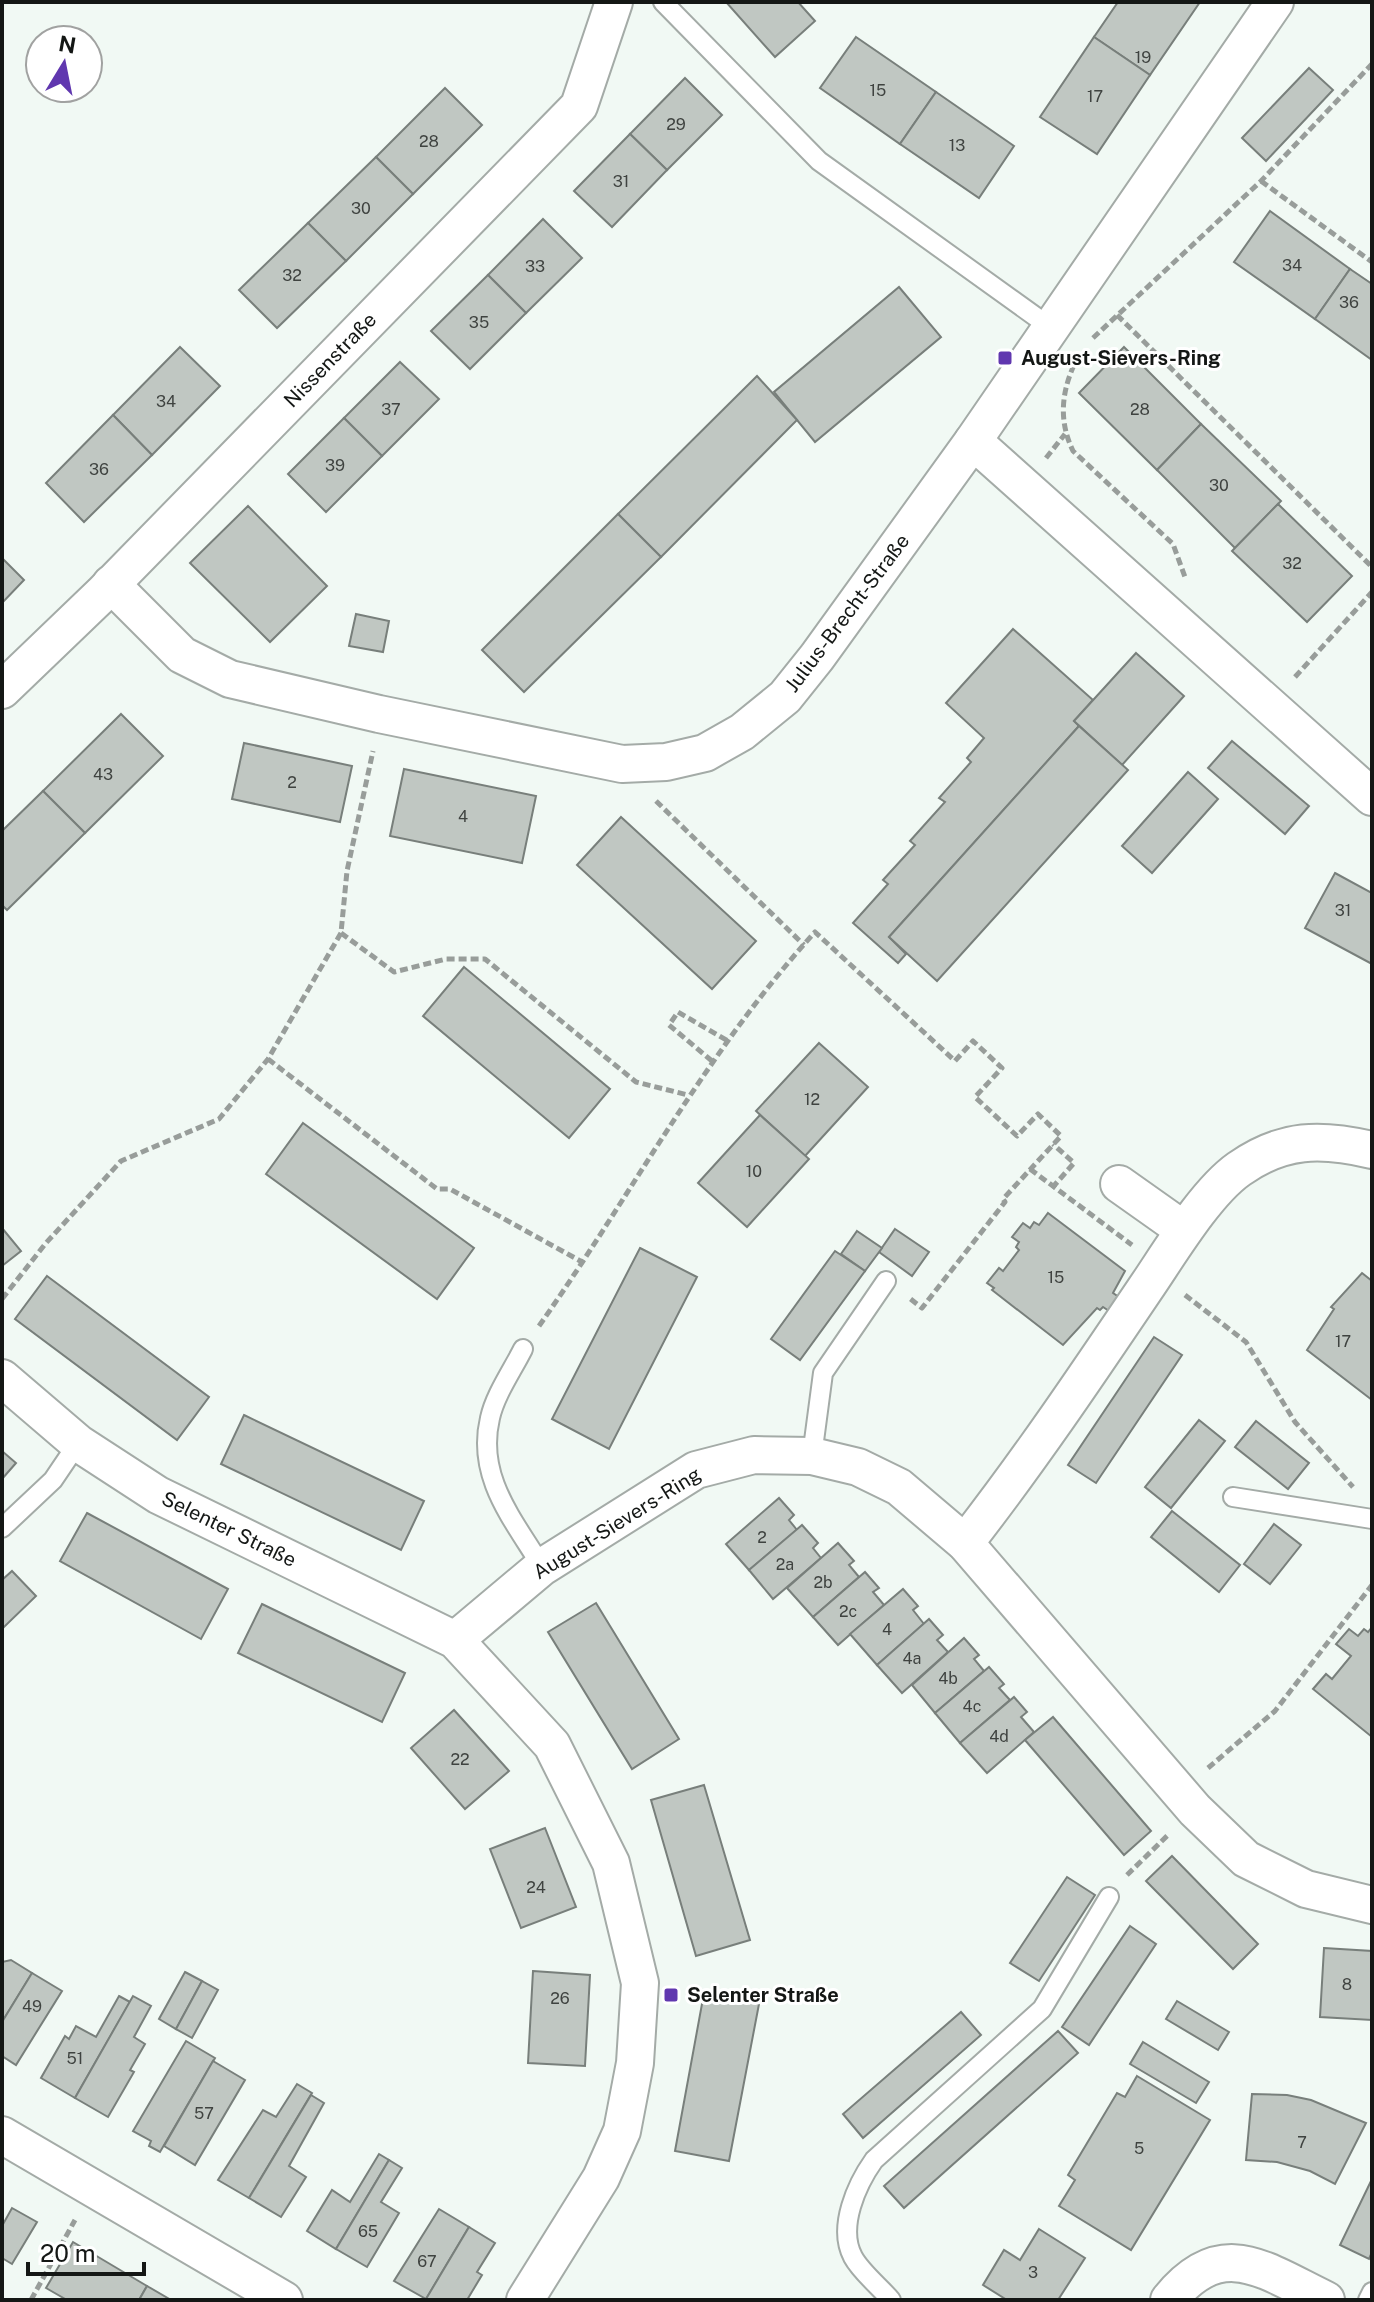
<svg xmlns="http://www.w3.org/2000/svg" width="1374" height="2302" font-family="'Public Sans',sans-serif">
	<rect width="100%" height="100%" fill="#f1f9f4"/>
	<g fill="#c0c7c2" stroke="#787f7b" stroke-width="2">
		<path d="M726,2H798L815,21L775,57Z"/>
		<path d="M1118,2H1200L1150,75L1094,37Z"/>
		<path d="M856,37L936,92L900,144L820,88Z"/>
		<path d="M1094,37L1150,75L1097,154L1040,117Z"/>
		<path d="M1309,68L1333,90L1266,161L1242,138Z"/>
		<path d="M685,78L722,115L667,170L630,134Z"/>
		<path d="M445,88L482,125L413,194L376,157Z"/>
		<path d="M936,92L1014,146L979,198L900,144Z"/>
		<path d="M630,134L667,170L612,227L574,191Z"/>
		<path d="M376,157L413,194L346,261L308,223Z"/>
		<path d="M1270,211L1350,269L1315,319L1234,262Z"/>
		<path d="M543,219L582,258L526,313L488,275Z"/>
		<path d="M308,223L346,261L277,328L239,290Z"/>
		<path d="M1350,269L1372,284V360L1315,319Z"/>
		<path d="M488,275L526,313L470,369L431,331Z"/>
		<path d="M899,287L941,337L815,442L774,392Z"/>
		<path d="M180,347L220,386L152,455L113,415Z"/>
		<path d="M1124,347L1201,424L1157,470L1079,393Z"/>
		<path d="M400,362L439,399L382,456L344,418Z"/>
		<path d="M757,376L797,420L661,557L618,514Z"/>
		<path d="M113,415L152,455L84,522L46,483Z"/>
		<path d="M344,418L382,456L326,512L288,474Z"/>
		<path d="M1201,424L1281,501L1235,548L1157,470Z"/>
		<path d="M1278,504L1352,576L1307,622L1232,551Z"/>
		<path d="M248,506L327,586L270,642L190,563Z"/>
		<path d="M618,514L661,557L524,692L482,650Z"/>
		<path d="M2,558L24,580L2,603Z"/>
		<path d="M356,614L389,621L383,652L349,646Z"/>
		<path d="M1013,629L1093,700L1074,721L1079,726L889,937L906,954L898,963L853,923L888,884L883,880L915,845L910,841L945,802L939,798L971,762L967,758L984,738L946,703Z"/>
		<path d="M1136,653L1184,696L1122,765L1074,721Z"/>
		<path d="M121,714L163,756L85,833L43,791Z"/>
		<path d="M1079,726L1128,770L937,981L889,937Z"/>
		<path d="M1232,741L1309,806L1285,834L1208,768Z"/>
		<path d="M244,743L352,766L340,822L232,799Z"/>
		<path d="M404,769L536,796L522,863L390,836Z"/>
		<path d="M1188,772L1218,799L1152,873L1122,846Z"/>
		<path d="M43,791L85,833L7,910L2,905V831Z"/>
		<path d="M621,817L756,941L712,989L577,865Z"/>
		<path d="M1335,873L1372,893V964L1305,928Z"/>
		<path d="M464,967L610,1089L569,1138L423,1016Z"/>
		<path d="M819,1043L868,1087L805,1156L756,1111Z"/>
		<path d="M760,1115L809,1159L747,1227L698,1183Z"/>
		<path d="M303,1123L474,1248L437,1299L266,1174Z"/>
		<path d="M1048,1213L1125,1271L1113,1293L1126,1302L1115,1315L1103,1307L1100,1310L1097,1308L1063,1345L992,1290L994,1288L987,1283L999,1268L1003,1271L1019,1250L1016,1247L1019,1242L1012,1237L1023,1223L1030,1228L1034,1222L1039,1225Z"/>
		<path d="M2,1228L21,1251L2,1266Z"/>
		<path d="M895,1229L929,1252L912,1276L879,1252Z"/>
		<path d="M857,1231L882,1248L865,1271L841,1254Z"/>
		<path d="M640,1248L697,1277L609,1449L552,1419Z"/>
		<path d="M835,1251L865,1271L800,1360L771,1339Z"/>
		<path d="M1362,1273L1372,1281V1400L1307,1350L1334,1309L1331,1307Z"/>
		<path d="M47,1276L209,1397L177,1440L15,1319Z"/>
		<path d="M1154,1337L1182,1355L1096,1483L1068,1465Z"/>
		<path d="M244,1415L424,1501L401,1550L221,1464Z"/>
		<path d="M1199,1420L1225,1441L1171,1508L1145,1487Z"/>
		<path d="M1256,1421L1309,1463L1288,1489L1235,1447Z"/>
		<path d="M2,1451L16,1463L2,1479Z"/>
		<path d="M779,1498L794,1515L789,1520L797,1530L749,1570L726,1544Z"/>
		<path d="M1172,1511L1240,1565L1219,1592L1151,1537Z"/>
		<path d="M87,1513L228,1589L201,1639L60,1561Z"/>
		<path d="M1274,1524L1301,1545L1270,1584L1244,1564Z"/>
		<path d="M802,1525L818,1543L813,1548L821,1558L773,1599L749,1570Z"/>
		<path d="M838,1543L854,1561L849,1565L859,1577L813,1617L787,1588Z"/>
		<path d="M12,1571L36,1596L2,1629V1580Z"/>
		<path d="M865,1572L879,1588L873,1592L884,1605L838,1645L813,1617Z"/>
		<path d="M903,1589L918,1606L913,1610L924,1624L877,1665L850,1634Z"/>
		<path d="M596,1603L679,1739L632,1769L548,1632Z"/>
		<path d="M262,1604L405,1673L382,1722L238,1653Z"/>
		<path d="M929,1619L943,1635L937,1640L948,1652L902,1693L877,1665Z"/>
		<path d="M1372,1627V1737L1313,1689L1326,1674L1332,1679L1351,1656L1336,1644L1349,1629L1358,1636L1364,1629L1368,1632Z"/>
		<path d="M964,1638L979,1655L974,1659L984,1671L935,1713L912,1685Z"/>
		<path d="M989,1667L1004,1684L999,1688L1010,1700L960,1743L935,1713Z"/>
		<path d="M1014,1697L1027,1712L1021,1717L1034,1732L987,1773L960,1743Z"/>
		<path d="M454,1710L509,1771L465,1809L411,1748Z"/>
		<path d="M1053,1717L1151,1831L1124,1855L1025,1740Z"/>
		<path d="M704,1785L750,1940L696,1956L651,1800Z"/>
		<path d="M545,1828L576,1907L521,1928L490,1849Z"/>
		<path d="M1172,1856L1258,1944L1233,1969L1146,1881Z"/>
		<path d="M1067,1877L1095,1895L1039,1981L1010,1963Z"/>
		<path d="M1130,1926L1156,1944L1089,2045L1062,2027Z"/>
		<path d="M1324,1948L1372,1951V2020L1320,2017Z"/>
		<path d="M11,1960L32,1973L2,2022V1962Z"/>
		<path d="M533,1971L590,1975L585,2066L528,2063Z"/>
		<path d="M185,1972L202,1981L176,2029L159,2019Z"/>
		<path d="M32,1973L62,1991L16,2065L2,2056V2022Z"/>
		<path d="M202,1981L218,1990L192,2038L176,2029Z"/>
		<path d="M704,1993L759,2004L729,2161L675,2151Z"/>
		<path d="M119,1996L130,2002L75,2098L41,2078L65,2036L69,2039L76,2026L96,2037Z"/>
		<path d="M133,1996L151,2006L134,2037L145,2044L130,2070L134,2072L108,2117L75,2098Z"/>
		<path d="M1177,2001L1229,2032L1218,2050L1166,2019Z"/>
		<path d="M961,2012L981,2035L863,2138L843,2114Z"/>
		<path d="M1058,2031L1078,2053L904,2208L884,2186Z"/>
		<path d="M186,2041L215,2058L160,2152L149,2146L151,2141L133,2131Z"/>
		<path d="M1143,2042L1209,2082L1196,2103L1130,2064Z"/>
		<path d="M213,2061L245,2080L195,2165L164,2146Z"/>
		<path d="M1137,2076L1210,2120L1131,2250L1059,2206L1075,2180L1068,2175L1117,2093L1125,2097Z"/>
		<path d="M297,2084L312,2093L249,2198L218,2180L263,2110L276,2117Z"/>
		<path d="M1252,2094L1287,2095L1311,2100L1366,2123L1335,2184L1310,2171L1277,2162L1246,2160Z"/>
		<path d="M311,2095L324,2103L289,2166L306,2177L281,2217L249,2198Z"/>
		<path d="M379,2154L389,2160L336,2249L307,2231L332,2190L350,2202Z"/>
		<path d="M389,2160L402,2168L381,2202L399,2213L367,2267L336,2249Z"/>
		<path d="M1372,2179V2252L1369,2259L1340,2245Z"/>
		<path d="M12,2208L37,2222L12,2264L2,2258V2226Z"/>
		<path d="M439,2209L469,2227L426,2299L394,2281Z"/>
		<path d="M469,2227L495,2243L477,2272L482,2275L467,2300L426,2299Z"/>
		<path d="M1039,2229L1085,2258L1058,2300H1007L983,2285L1004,2250L1020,2260Z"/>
		<path d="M73,2242L147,2286L139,2300H67L46,2288Z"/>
		<path d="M147,2286L171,2300H139Z"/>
	</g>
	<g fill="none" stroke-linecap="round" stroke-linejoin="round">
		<defs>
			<g id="lane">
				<path d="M663,2L819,161L1050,327"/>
				<path d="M523,1349C512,1371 495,1395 490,1418C476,1477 513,1519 542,1567"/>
				<path d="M812,1456L823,1373L886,1281"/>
				<path d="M1233,1497L1372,1519"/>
				<path d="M2,1528L53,1480L78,1443"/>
				<path d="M891,2300C880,2287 861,2272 853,2257C837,2227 857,2184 874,2160L1042,2009L1109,1897"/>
				<path d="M1368,2300L1372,2292"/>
			</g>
			<g id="street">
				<path d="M973,441L1372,797"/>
				<path d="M111,584L182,655L230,679L379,714L622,764L666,762L705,753L742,732L785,697L817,657L973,441L1275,2"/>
				<path d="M2,690L102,594L579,106L614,2"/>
				<path d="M1119,1184L1184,1230"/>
				<path d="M2,1378L78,1443L158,1495L455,1640L552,1745L611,1863L640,1983L635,2063L622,2131L601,2178L525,2300"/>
				<path d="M965,1543C1029,1461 1087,1375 1145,1289C1169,1254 1205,1193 1239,1169C1283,1138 1321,1138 1372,1150"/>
				<path d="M455,1640L542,1567L696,1470L754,1455L812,1456L858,1467L899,1487L965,1543L1195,1810L1246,1859L1306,1889L1372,1905"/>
				<path d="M2,2135L284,2300"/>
				<path d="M1169,2300C1222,2234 1265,2271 1326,2300"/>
			</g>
		</defs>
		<use href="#lane" stroke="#a4aba7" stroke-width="22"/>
		<use href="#street" stroke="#a4aba7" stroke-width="40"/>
		<g stroke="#989d9a" stroke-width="5" stroke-dasharray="8 4" stroke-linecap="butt">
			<path d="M1261,181L1372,262"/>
			<path d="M1117,315L1372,567"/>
			<path d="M1093,338L1261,181L1372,64"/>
			<path d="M1074,365C1061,394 1059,422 1073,451L1173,544L1185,577"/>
			<path d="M1046,458L1065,434"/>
			<path d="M1295,677L1372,592"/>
			<path d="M656,801L804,945"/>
			<path d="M341,933L394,972L446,959H485L636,1082L688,1095"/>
			<path d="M268,1059L437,1189H450L584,1263"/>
			<path d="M712,1061L669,1025L678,1012L728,1041"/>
			<path d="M1030,1169L1132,1245"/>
			<path d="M1052,1188L1074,1163L1053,1144"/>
			<path d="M1185,1295L1246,1342L1295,1422L1353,1487"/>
			<path d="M2,1299L46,1243L121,1161L219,1119L268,1059L341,933L347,871L373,751"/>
			<path d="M539,1326C632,1194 706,1052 815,932L955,1061L973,1041L1002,1068L975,1097L1017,1136L1038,1114L1061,1136L1003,1199L1005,1202L922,1308L908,1297"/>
			<path d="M1208,1768L1275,1711L1372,1585"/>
			<path d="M1127,1875L1169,1834"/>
			<path d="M31,2300L75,2220"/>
		</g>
		<use href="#lane" stroke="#fff" stroke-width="18"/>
		<use href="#street" stroke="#fff" stroke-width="36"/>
	</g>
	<g fill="#6037af" stroke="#fff" stroke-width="3">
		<rect x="997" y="350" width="16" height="16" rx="4"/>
		<rect x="663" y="1987" width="16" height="16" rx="4"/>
	</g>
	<g text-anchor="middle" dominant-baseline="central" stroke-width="6" stroke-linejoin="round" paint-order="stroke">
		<g font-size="16" fill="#3f4340">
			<text x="1143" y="57">19</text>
			<text x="878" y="90">15</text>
			<text x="1095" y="96">17</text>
			<text x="676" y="124">29</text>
			<text x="429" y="141">28</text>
			<text x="957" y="145">13</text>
			<text x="621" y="181">31</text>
			<text x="361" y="208">30</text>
			<text x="1292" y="265">34</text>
			<text x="535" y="266">33</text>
			<text x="292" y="275">32</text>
			<text x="1349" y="302">36</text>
			<text x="479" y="322">35</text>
			<text x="166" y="401">34</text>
			<text x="391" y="409">37</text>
			<text x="1140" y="409">28</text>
			<text x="335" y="465">39</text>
			<text x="99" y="469">36</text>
			<text x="1219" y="485">30</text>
			<text x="1292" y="563">32</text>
			<text x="103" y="774">43</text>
			<text x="292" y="782">2</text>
			<text x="463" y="816">4</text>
			<text x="1343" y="910">31</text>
			<text x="812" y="1099">12</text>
			<text x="754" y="1171">10</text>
			<text x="1056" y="1277">15</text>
			<text x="1343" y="1341">17</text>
			<text x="762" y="1537">2</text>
			<text x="785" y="1564">2a</text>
			<text x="823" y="1582">2b</text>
			<text x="848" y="1611">2c</text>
			<text x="887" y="1629">4</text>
			<text x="912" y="1658">4a</text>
			<text x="948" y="1678">4b</text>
			<text x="972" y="1706">4c</text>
			<text x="999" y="1736">4d</text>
			<text x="460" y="1759">22</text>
			<text x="536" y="1887">24</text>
			<text x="1347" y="1984">8</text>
			<text x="560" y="1998">26</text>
			<text x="32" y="2006">49</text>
			<text x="75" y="2058">51</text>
			<text x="204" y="2113">57</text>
			<text x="1302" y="2142">7</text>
			<text x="1139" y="2148">5</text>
			<text x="368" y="2231">65</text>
			<text x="427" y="2261">67</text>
			<text x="1033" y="2272">3</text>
		</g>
		<g font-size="20" font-weight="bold" fill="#141715" stroke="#fff" text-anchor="start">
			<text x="1021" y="358">August-Sievers-Ring</text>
			<text x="687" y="1995">Selenter Straße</text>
		</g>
		<g font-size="20" fill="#141715" stroke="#fff">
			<text transform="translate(330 360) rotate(-46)">Nissenstraße</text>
			<text transform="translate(847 613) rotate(-53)">Julius-Brecht-Straße</text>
			<text transform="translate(617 1523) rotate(-32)">August-Sievers-Ring</text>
			<text transform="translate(229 1529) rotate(26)">Selenter Straße</text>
		</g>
	</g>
	<rect width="1374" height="2302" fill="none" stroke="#141715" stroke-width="8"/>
	<g transform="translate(64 64) rotate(10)"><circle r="38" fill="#ffffff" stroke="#a1a2a1" stroke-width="2"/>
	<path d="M0-6L14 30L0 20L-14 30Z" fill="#6037af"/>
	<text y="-12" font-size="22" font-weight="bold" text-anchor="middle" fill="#141715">N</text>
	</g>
	<path d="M28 2262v12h116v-12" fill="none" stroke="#141715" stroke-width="4"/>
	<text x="40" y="2262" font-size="24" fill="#141715" stroke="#ffffff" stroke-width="6" paint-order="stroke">20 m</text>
</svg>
